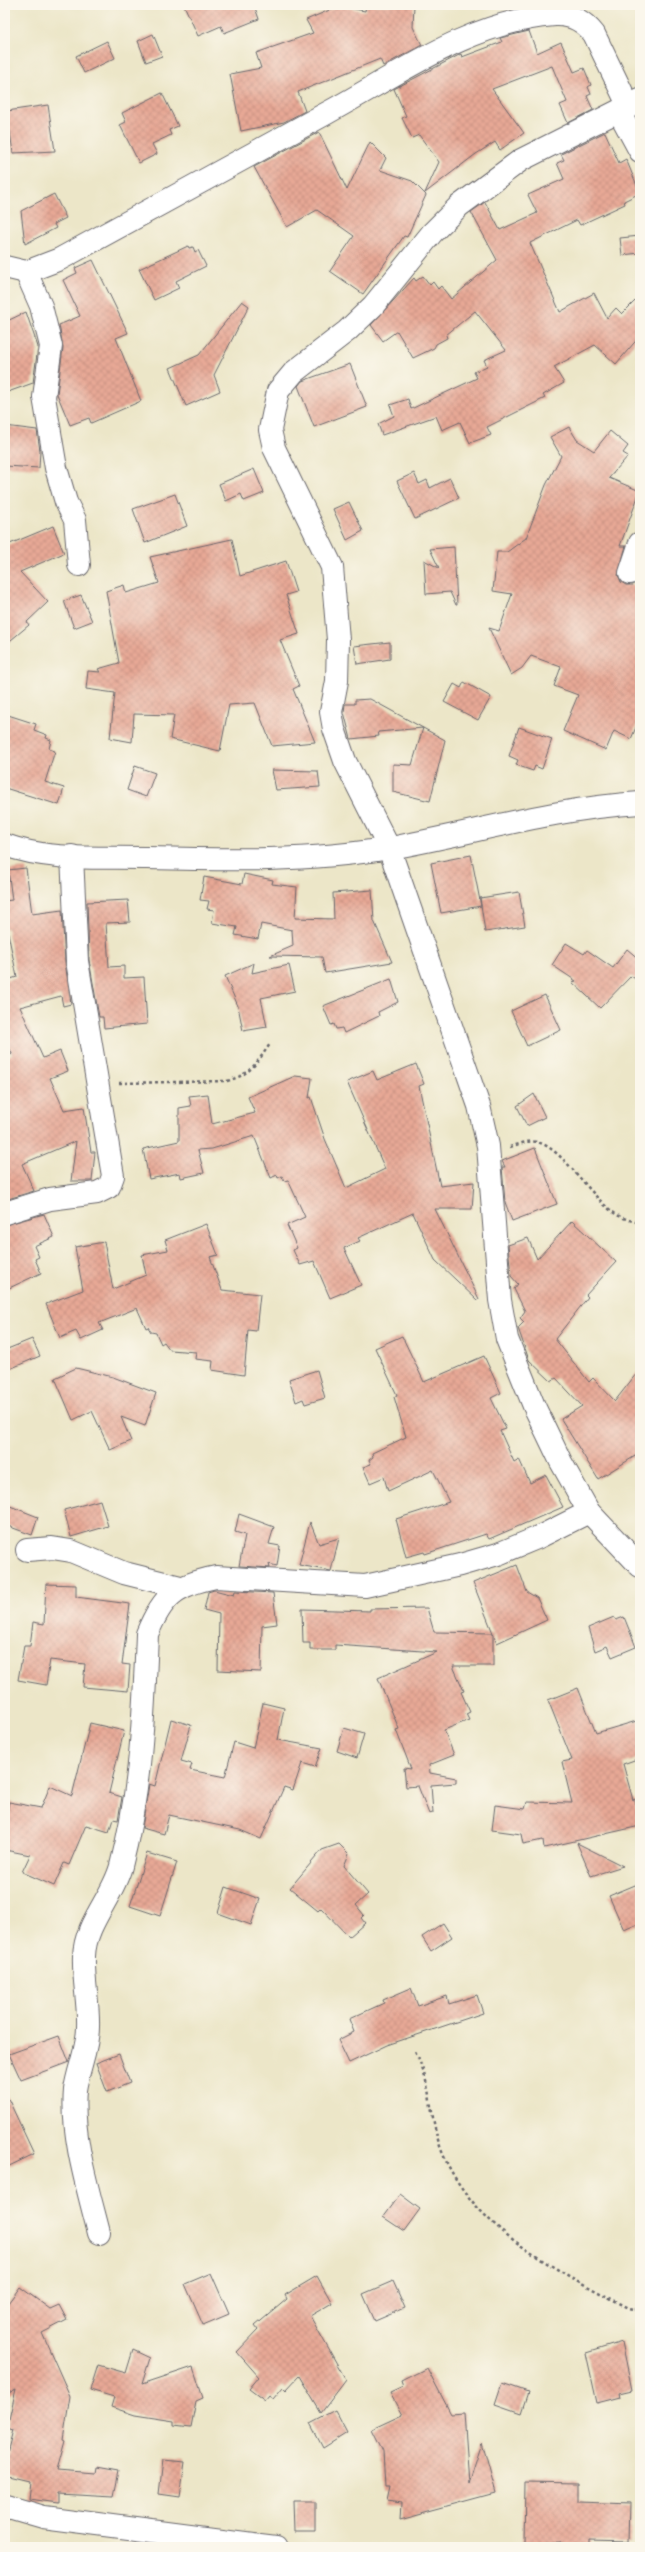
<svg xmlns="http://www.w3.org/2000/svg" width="645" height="2552" font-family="'Playpen Sans',sans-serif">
	<defs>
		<pattern id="building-cross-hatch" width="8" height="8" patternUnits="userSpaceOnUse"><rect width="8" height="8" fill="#e7a895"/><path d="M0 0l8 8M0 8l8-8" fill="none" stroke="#c69081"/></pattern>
	</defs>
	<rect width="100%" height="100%" fill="#fbf7ec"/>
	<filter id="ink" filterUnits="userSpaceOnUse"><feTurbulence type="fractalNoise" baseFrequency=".025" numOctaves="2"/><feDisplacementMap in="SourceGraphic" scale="8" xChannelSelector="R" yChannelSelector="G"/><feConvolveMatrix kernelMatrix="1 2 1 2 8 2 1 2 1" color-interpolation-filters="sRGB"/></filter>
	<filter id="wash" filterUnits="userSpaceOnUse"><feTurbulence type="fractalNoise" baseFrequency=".012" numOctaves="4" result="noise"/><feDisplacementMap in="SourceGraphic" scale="16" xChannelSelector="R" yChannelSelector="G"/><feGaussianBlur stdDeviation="0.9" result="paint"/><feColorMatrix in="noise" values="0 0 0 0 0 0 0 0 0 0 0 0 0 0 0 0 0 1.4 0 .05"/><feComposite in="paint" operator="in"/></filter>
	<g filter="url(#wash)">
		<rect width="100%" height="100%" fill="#ece6c8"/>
		<g id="blocks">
			<g fill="url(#building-cross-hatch)">
				<path d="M184,5H254L259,19L224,33L221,26L198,36Z"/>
				<path d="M366,5H414L413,27L422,45L383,66L380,59L298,92L305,111L284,122L241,131L230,74L261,68L256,53L313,33L306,20L339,6L365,11Z"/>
				<path d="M529,31L537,53L561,42L574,72L584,68L591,85L588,87L591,94L587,96L593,110L568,123L560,105L567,102L552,66L492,89L524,133L500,150L495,142L476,154L425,193L439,162L419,135L412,138L402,118L406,116L394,89L461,54L462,57L502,42L500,38Z"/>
				<path d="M153,34L162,56L146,62L138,41Z"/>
				<path d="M107,41L115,58L84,73L76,56Z"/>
				<path d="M162,93L178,126L169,130L171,135L152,144L157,154L139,163L120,125L126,122L122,113Z"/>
				<path d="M48,105L55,151L13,153L7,111Z"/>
				<path d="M319,132L347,190L370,142L386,158L380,170L412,181L426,195L407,237L404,236L363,294L330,271L354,236L317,210L287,227L254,167Z"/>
				<path d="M605,132L619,163L626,159L640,193L624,201L625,204L580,225L577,220L530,243L560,312L594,293L607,318L616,308L622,314L640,296V336L616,364L595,345L554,367L564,383L543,395L545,398L487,427L491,435L470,443L460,422L442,430L436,416L382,435L378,424L394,416L390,405L408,399L411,409L477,378L474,372L487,366L484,360L506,350L475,311L446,335L447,338L436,344L434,348L413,358L397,331L383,341L371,325L414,278L416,281L423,276L430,285L433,282L438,289L441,286L451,299L497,260L471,212L485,202L500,230L537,213L528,195L564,179L557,163L564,160L561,154Z"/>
				<path d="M54,194L66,218L54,224L56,228L25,244L21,211Z"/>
				<path d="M640,236V253L622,255L620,238Z"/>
				<path d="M188,246L189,248L193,247L195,252L198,250L206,266L176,281L179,288L154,300L139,269Z"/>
				<path d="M93,260L128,333L116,338L141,401L91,423L89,418L70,425L57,394L63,347L59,325L80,316L63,280L77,273L75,268Z"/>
				<path d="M242,301L249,306L214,375L220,391L186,406L170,368L199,355Z"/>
				<path d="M26,312L38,347L33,383L5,393V322Z"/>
				<path d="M350,364L367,407L314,427L298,386L302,381Z"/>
				<path d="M5,426L37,430L40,451L39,468L5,466Z"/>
				<path d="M569,427L577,440L594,451L610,431L628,446L623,453L628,456L609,478L640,491L620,546H626L618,575L621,582L626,585H633L640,580V718L631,739L614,731L606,750L563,731L578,695L554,686L561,667L531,656L522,668L511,675L489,628L499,631L512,594L493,591L497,552H507L526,538L546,485L561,456L550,437Z"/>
				<path d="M254,469L264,493L244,501L241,494L226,501L219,484Z"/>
				<path d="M414,473L419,484L427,480L430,488L450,478L459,498L415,519L397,481Z"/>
				<path d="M175,494L187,526L145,543L133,509Z"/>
				<path d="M349,502L363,531L347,540L333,509Z"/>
				<path d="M53,526L64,553L20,572L48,602L27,622L29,625L5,645V546Z"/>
				<path d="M232,539L240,576L286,561L296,592L286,595L299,634L280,640L299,686L293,689L315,742L272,746L255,703L229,705L220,751L170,739L174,715L134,714L132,742L110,738L115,693L86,689L88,671L100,672L98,669L119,663L106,591L124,585L126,593L159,583L150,557Z"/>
				<path d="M454,547L457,605H456L450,592L426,594L424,560L439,568L430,549Z"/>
				<path d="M81,595L92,621L74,628L64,601Z"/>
				<path d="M390,642V659L357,664L354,646Z"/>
				<path d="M464,682L491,697L478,720L444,702L454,684L461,688Z"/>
				<path d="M370,699L423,728L378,732L379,736L351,739L344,712L345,704H355V700Z"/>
				<path d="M5,714L36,724L34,730L47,735L46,738L51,740L49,749L55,751L45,782L64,788L59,805L5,788Z"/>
				<path d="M519,727L552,739L542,769L535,766L533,771L516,765L518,760L509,756Z"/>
				<path d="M423,728L445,740L430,801L393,792V764L412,765Z"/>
				<path d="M135,766L155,773L146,797L127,790Z"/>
				<path d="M272,770L318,771L320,787L276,790Z"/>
				<path d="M471,855L481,906L441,913L431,863Z"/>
				<path d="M26,868L32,914L62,910L65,962L71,1004L63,1006L61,996L20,1007L43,1058L60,1051L68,1071L50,1078L64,1110L84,1107L91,1152H95L92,1181H71L76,1141L22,1164L34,1191L5,1200V1058L12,1054L5,1038V975L7,980L17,977L7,928L5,929V901L12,900L8,870Z"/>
				<path d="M244,874L273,880L272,884L297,887L295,918L334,919L333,893L372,890L374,921L392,962L325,973L322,957L270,956L293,946L292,930L261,924L258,939L235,935L237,927L212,923L214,910L207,909L209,901L200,900L204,877L242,884Z"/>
				<path d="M519,892L525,926L485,932L480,898Z"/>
				<path d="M128,900L130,922L106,923L109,967L124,966V978L144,977L147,1024L104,1028L103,1017H99L89,960L87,902Z"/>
				<path d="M566,943L584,954L587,950L613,968L627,949L640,960V982L631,976L600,1008L572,982L576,981L552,965Z"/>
				<path d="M254,963L252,973L289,965L295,991L261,998L267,1027L243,1031L238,1006L225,976Z"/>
				<path d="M391,979L398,1002L378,1012L379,1016L344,1033L342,1028L336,1029L334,1024L331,1025L323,1006Z"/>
				<path d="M545,995L561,1030L527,1046L511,1011Z"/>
				<path d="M416,1064L424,1084L419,1086L440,1186L474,1182L472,1209H435L479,1299L477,1300L435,1260L413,1213L358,1238L360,1241L344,1248L361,1285L330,1298L314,1261L300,1265L293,1250L297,1248L287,1225L305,1217L288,1180L284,1181L282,1176L278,1178L277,1175L271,1178L254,1136L212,1149L198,1150L204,1173L181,1178L180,1173L149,1179L143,1149L179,1141V1108L191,1106L189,1096L208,1094L212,1124L255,1113L248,1097L295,1076L312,1078L309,1098L311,1097L325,1139L346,1188L385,1169L347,1082L373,1071L377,1080Z"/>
				<path d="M534,1094L545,1117L527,1126L517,1106Z"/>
				<path d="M535,1148L557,1204L512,1221L505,1202L502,1167H505L502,1161Z"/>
				<path d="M44,1214L54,1237L34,1246L39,1257L35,1259L41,1273L5,1290V1225Z"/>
				<path d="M572,1221L616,1262L586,1295L588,1297L555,1339L589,1382L593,1378L615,1401L640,1369V1453L598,1479L561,1419L582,1406L556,1378L551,1381L529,1360L518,1328L524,1322L520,1318L525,1311L514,1289L518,1284L511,1276L508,1245L528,1238L537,1259Z"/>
				<path d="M206,1224L218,1255L210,1257L222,1290L260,1294L256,1331L248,1330L244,1375L212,1370L213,1361L195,1359L196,1352L170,1350L164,1342L161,1344L156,1333L151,1332L148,1327L146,1328L137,1308L99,1323L103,1330L81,1340L76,1331L60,1338L46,1304L83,1290L75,1247L104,1242L113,1289L146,1275L142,1255L168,1250L165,1240Z"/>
				<path d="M402,1336L424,1382L484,1356L501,1393L491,1398L506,1429L500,1431L514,1462L519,1459L530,1483L546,1475L563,1507L489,1539L486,1534L425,1554L424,1552L406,1557L396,1519L449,1502L433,1470L388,1491L384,1477L370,1483L363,1467L371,1464L369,1460L373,1457L372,1453L406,1437L394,1397L397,1395L375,1348Z"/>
				<path d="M32,1339L40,1356L5,1371V1350Z"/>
				<path d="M76,1368L113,1377L156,1393L145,1426L121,1417L131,1441L110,1450L92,1411L73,1420L55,1378Z"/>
				<path d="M317,1370L325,1398L305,1404L303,1399L296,1402L289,1379Z"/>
				<path d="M100,1500L108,1526L71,1537L64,1510Z"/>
				<path d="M5,1504L38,1517L32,1535L5,1525Z"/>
				<path d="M239,1514L274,1527L269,1544L280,1546L277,1566L269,1564L270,1568L239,1566L245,1535L235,1532Z"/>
				<path d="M310,1522L319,1544L339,1538L331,1571L299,1565Z"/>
				<path d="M517,1565L527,1592L537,1598L547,1620L497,1643L493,1633V1666H453L464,1691L461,1692L470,1712L466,1714L469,1720L444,1730L454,1755L429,1765L430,1773L456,1778V1783L431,1785L433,1813L429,1814L418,1786L406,1787L404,1768L411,1769L396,1730L399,1729L378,1678L437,1652L335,1645V1650H310V1643H303L302,1609L370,1611V1609L427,1608L434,1632L493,1633L473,1583Z"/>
				<path d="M46,1584L76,1585V1597L130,1604L122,1664L130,1665L128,1691L83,1687L85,1664L50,1660L46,1685L18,1680L24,1646H30L33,1622L44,1624Z"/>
				<path d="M214,1590L234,1595L235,1591L273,1593L277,1624L262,1626L261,1672L218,1670L219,1614L204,1610L208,1592Z"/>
				<path d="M614,1617L616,1620L624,1617L636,1647L612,1657L607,1646L595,1651L588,1628Z"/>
				<path d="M578,1688L596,1733L640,1720V1758L623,1764L633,1800L635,1799L640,1826L544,1848L543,1840L523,1844L521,1834L492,1830L495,1805L525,1809L527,1802L572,1803L562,1762L572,1760L548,1700Z"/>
				<path d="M263,1703L284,1708L278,1740L322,1748L315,1767L302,1763L293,1790L284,1787L261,1839L240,1830L169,1815L164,1834L142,1828L149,1784L155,1786L171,1719L191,1725L181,1761L192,1764L190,1770L225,1777L234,1742L253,1748Z"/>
				<path d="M90,1723L124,1731L109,1793L122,1797L118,1820L113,1819L109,1832L86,1825L69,1865L64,1863L54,1886L22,1872L30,1855L5,1850V1822L9,1802L41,1808L50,1786L72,1796Z"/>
				<path d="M344,1728L364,1734L357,1758L337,1751Z"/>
				<path d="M577,1843L623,1866L591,1876Z"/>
				<path d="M339,1844L349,1854L344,1866L368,1894L356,1905L364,1915L361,1918L365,1923L349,1937L321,1908L318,1911L290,1888L322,1850Z"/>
				<path d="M147,1853L177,1862L160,1916L130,1906Z"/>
				<path d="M640,1883V1923L624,1930L609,1896Z"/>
				<path d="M226,1887L260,1899L251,1925L218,1913Z"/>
				<path d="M443,1923L452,1937L431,1951L422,1937Z"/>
				<path d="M411,1988L418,2006L447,1996L449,2004L477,1995L483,2013L387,2045L349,2063L338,2040L354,2032L349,2019L384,2003L383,2000Z"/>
				<path d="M59,2036L69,2062L21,2080L9,2054Z"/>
				<path d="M119,2054L130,2083L107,2092L96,2063Z"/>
				<path d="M5,2092L34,2154L5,2168Z"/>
				<path d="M400,2194L420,2209L404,2231L383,2217Z"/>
				<path d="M211,2273L229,2314L203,2325L185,2284Z"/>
				<path d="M317,2276L332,2303L310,2316L346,2380L321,2413L299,2376L286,2390L283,2387L273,2399L269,2396L265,2401L249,2389L259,2377L237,2352L258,2330L255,2326L287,2299L285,2295Z"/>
				<path d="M393,2281L405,2308L375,2321L363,2294Z"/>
				<path d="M20,2287L50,2309L59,2305L67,2320L42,2333L70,2396L63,2440L65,2441L57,2470L96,2473L97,2467L119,2471L114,2496L57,2493V2503L28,2499L30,2481L5,2475V2461L13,2430L7,2428L16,2389L5,2395V2307Z"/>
				<path d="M622,2342L632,2390L619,2393L620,2397L597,2403L586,2353Z"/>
				<path d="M133,2350L150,2358L142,2384L193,2367L203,2398L196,2401L191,2427L174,2425V2421L135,2415L111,2407L114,2397L90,2390L98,2365L126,2373Z"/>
				<path d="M427,2368L451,2414L464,2413L469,2482L482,2442L496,2493L400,2519L401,2504L386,2502L389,2488H385L383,2451L372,2429L402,2415L390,2393L403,2387L401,2381Z"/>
				<path d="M502,2383L528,2392L521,2413L495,2404Z"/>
				<path d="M335,2410L347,2433L323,2448L310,2423Z"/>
				<path d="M163,2460L185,2462L180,2497L159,2494Z"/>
				<path d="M525,2482L578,2483V2501L630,2503L629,2541L591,2540V2547H560L561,2544L524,2545Z"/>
				<path d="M294,2502H315V2532H295Z"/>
			</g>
		</g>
	</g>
	<g filter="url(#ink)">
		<use href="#blocks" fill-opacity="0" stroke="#69676c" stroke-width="1"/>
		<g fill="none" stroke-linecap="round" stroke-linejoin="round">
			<defs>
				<g id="minor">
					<path d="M640,100L521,160L459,206L432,233L373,306L347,331L294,372L278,391L270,430L274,448L332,567L338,640L337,681L331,712L334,729L345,761L389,848L479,1106L488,1146L500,1300L507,1339L534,1406L561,1462L589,1512L640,1566"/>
					<path d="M619,112L640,151"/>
					<path d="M5,267L26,272L60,259C149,211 238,162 327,113C399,74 470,21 555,15C572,14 584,21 594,34L629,107"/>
					<path d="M26,272L41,306L51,346L44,397L56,468L66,502L75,520L79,565"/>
					<path d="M630,573L640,543"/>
					<path d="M5,845C49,861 99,857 145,858C228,860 308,862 390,848C473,833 556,808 640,803"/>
					<path d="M5,1213L50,1199L97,1193L109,1187L113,1176L77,961L72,856"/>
					<path d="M27,1550L52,1548L71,1551L124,1573L180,1587"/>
					<path d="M99,2233C88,2189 71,2135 75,2090C78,2069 88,2049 88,2027C89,2004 83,1980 84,1956C85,1923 113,1897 121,1866C141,1789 144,1712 147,1634C163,1595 176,1585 216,1577L365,1586L460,1565L498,1554L539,1537L589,1512"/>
					<path d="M5,2506L43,2517L276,2547"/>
				</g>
			</defs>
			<use href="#minor" stroke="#69676c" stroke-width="24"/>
			<g stroke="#69676c" stroke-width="2.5" stroke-dasharray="3 3" stroke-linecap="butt">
				<path d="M119,1083L227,1081C251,1074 256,1064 270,1044"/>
				<path d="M510,1147C519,1144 528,1140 537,1142C565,1149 592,1201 619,1216C625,1219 633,1221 640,1223"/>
				<path d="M415,2052C432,2083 429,2116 441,2149C471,2229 558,2271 629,2308L640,2310"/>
			</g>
			<use href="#minor" stroke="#fff" stroke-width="22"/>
		</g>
	</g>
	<rect width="645" height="2552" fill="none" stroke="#fbf7ec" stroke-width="20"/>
</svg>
